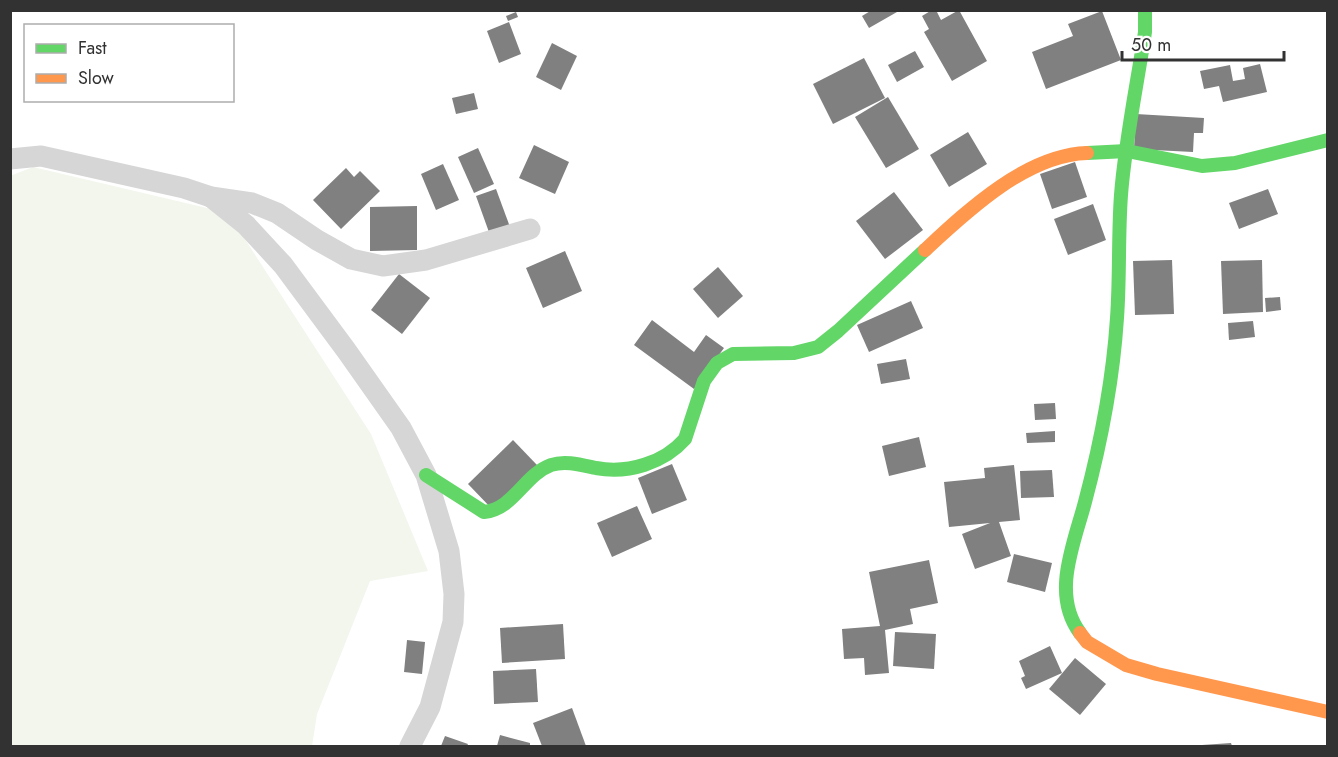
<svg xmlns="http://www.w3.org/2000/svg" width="1338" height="757" font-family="Jost,sans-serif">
	<rect width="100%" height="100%" fill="#fff"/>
	<path fill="#f2f6ed" d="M33,167L228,213L371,434L428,571L370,581L317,714L312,746H11L10,176Z"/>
	<g fill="#808080">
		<path d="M872,10H896L897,12L869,28L862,16Z"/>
		<path d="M932,10H936L941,20L959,10L987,61L952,81L924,32L929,29L922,16Z"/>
		<path d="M1102,11L1121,60L1046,89L1032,52L1073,36L1068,24Z"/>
		<path d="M516,12L518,17L508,21L506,16Z"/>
		<path d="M509,22L521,54L499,63L487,31Z"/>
		<path d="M552,43L577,56L561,90L536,77Z"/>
		<path d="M915,51L924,67L897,82L888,65Z"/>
		<path d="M864,58L885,98L833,124L813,84Z"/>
		<path d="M1260,64L1267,92L1223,102L1219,86L1204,89L1200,71L1230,65L1233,81L1245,79L1243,68Z"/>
		<path d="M474,93L478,109L456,114L452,98Z"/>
		<path d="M888,97L919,149L886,168L855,117Z"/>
		<path d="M1136,114L1204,118L1203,133H1194L1193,152L1134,149Z"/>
		<path d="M968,132L987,164L949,187L930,155Z"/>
		<path d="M534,145L569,162L555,194L519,178Z"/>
		<path d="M478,148L494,184L474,193L458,157Z"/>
		<path d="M1075,162L1087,197L1052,209L1040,174Z"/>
		<path d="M443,164L459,200L436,210L421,174Z"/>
		<path d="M346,168L354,177L360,171L380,191L341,229L313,200Z"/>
		<path d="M496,189L510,227L490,235L476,196Z"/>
		<path d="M1268,189L1278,214L1239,229L1229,203Z"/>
		<path d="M894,192L923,230L885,259L856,221Z"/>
		<path d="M1093,204L1106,240L1068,255L1054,219Z"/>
		<path d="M417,206V250L370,251V207Z"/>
		<path d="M565,251L582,291L543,308L526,268Z"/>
		<path d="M1172,260L1174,314L1135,315L1133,261Z"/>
		<path d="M1262,260L1263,312L1223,314L1221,261Z"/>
		<path d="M718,267L743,296L718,318L693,289Z"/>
		<path d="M399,274L430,298L402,334L371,310Z"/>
		<path d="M1280,297L1281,310L1266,312L1265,298Z"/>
		<path d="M911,301L923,328L869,352L857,325Z"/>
		<path d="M652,320L694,352L706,335L724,348L694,389L634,345Z"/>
		<path d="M1253,321L1255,337L1229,340L1228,323Z"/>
		<path d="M906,359L910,379L881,384L877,364Z"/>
		<path d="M1055,403L1056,419L1035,420L1034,404Z"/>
		<path d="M1055,431V442L1027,443L1026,433Z"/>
		<path d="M919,437L926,467L889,476L882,446Z"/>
		<path d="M513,440L537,465L493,510L468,484Z"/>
		<path d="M672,464L687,500L652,514L638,478Z"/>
		<path d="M1014,465L1020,520L999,522L1011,556L975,569L962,534L990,523L949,527L944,482L985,478L984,468Z"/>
		<path d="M1052,470L1054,497L1021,498L1020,471Z"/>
		<path d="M637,506L652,539L612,557L597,523Z"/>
		<path d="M1014,554L1052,563L1045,592L1007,582Z"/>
		<path d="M929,560L938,603L910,609L913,624L885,630L889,673L865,675L864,658L844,659L842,629L880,626L869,572Z"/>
		<path d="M563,624L565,659L502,663L500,628Z"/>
		<path d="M895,632L936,634L934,669L893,666Z"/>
		<path d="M407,640L425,642L422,674L404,672Z"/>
		<path d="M1050,646L1062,673L1026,689L1021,678L1025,676L1019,661Z"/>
		<path d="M1075,658L1106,684L1080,715L1049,689Z"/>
		<path d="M536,669L538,702L494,704L493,671Z"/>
		<path d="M572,708L586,746H542L533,723Z"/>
		<path d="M500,735L530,743V746H497Z"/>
		<path d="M445,736L468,744L467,746H441Z"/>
		<path d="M1231,743L1232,746H1203L1202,745Z"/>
	</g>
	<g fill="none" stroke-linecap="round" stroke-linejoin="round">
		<g stroke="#d6d6d6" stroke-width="21">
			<path d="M10,159L41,156L184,188L211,197L252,203L277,213L317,240L351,259L383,266L426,260L530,229"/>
			<path d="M211,197L246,225L283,265L346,350L401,428L426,475L449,551L454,594L453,622L430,707L410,746"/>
		</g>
		<g stroke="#63d668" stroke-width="14">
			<path d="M1087,153L1127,151L1202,166L1235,163L1328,140"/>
			<path d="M426,475L484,512C514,509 524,475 551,465C565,460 582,465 596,468C628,474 664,463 685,439L704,381L717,363L733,354L794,353L818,347L838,331L925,250"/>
			<path d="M1080,633C1051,594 1074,544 1085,502C1101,442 1113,380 1117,318C1120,277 1118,236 1121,195C1125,142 1137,85 1145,32V10"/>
		</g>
		<g stroke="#ff974d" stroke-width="14">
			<path d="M925,250C967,211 1026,155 1087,153"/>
			<path d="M1080,633L1087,642L1126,665L1157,674L1328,712"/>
		</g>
	</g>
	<rect width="1338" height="757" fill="none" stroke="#323232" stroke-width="24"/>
	<rect x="24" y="24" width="210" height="78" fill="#ffffff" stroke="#adadad" stroke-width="1.5"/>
	<rect x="36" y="44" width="30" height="9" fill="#63d668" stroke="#adadad" stroke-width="1.5"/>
	<text x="78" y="54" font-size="18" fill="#323232">Fast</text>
	<rect x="36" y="74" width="30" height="9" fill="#ff974d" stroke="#adadad" stroke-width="1.5"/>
	<text x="78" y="84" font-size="18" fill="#323232">Slow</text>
	<path d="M1122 51v9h162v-9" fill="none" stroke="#323232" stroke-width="3"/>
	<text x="1131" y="51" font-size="18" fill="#323232" stroke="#ffffff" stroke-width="4.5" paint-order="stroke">50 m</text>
</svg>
